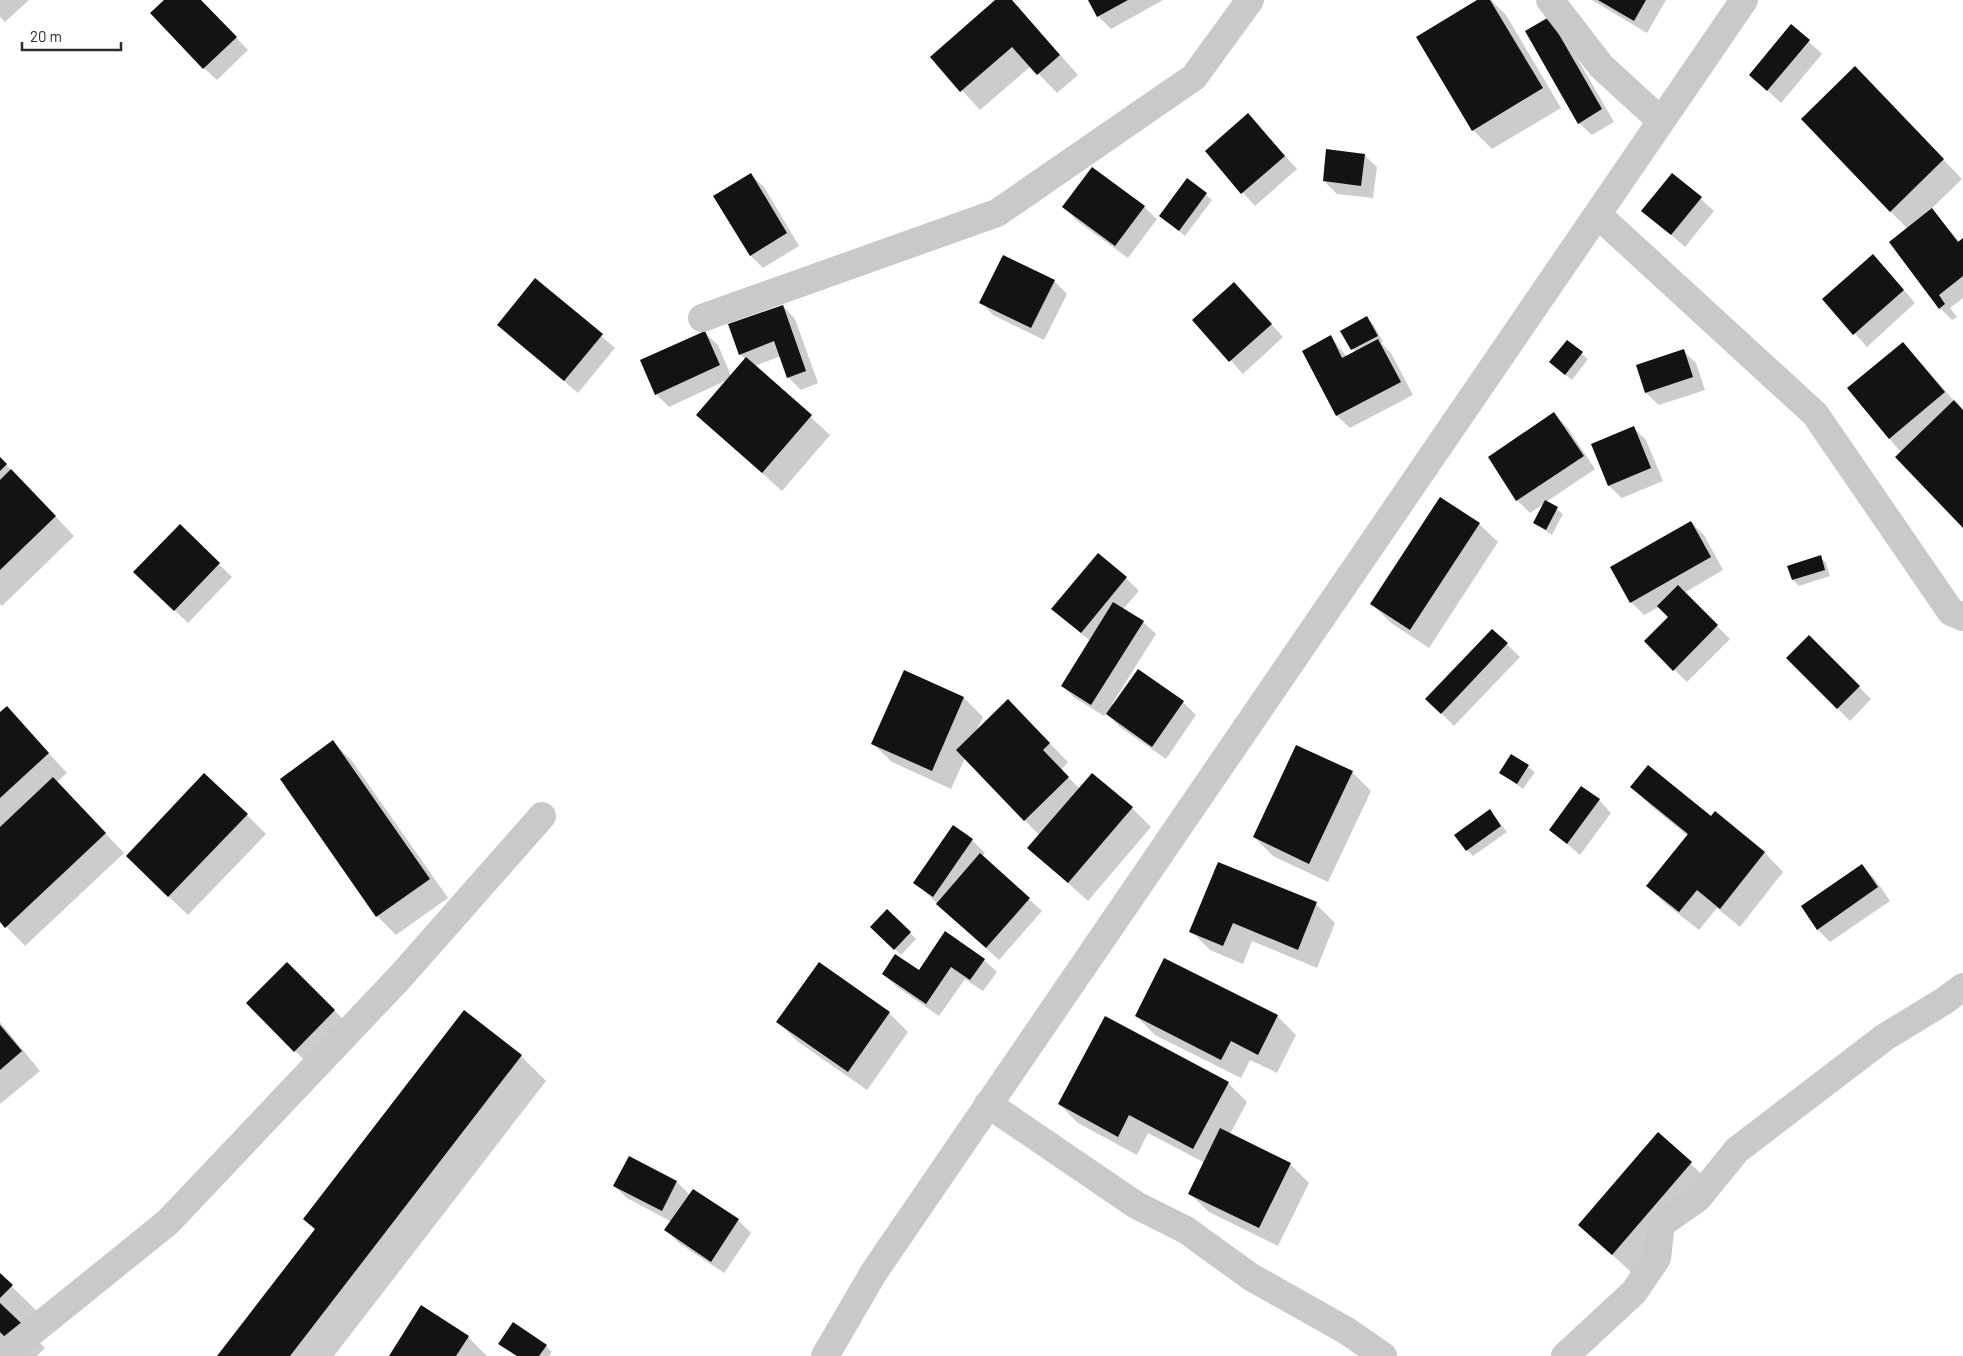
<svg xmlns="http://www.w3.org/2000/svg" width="1963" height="1356" font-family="Barlow,sans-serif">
	<rect width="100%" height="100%" fill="#fff"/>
	<g fill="#0003">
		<path d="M0,0H29L5,22L0,17Z"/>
		<path d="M166,0H200L248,50L217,80L204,68Z"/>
		<path d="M997,0H1011L1078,75L1057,93L1031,66L980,110L932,57Z"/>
		<path d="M1089,0H1163L1111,29L1098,16Z"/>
		<path d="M1480,0H1491L1506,15L1561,108L1492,149L1473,130L1418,37Z"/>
		<path d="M1592,0H1666L1647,33Z"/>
		<path d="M1549,19L1562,32L1614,122L1592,135L1579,123Z"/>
		<path d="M1792,26L1822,54L1781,103L1750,75Z"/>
		<path d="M1874,87L1962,179L1931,209L1960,242L1963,240V298L1950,308L1957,317L1952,320L1940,308L1908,229L1890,211Z"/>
		<path d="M1248,115L1297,169L1255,206L1206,151Z"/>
		<path d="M1364,155L1377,167L1373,198L1337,194L1324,181Z"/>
		<path d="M1673,174L1714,211L1685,247L1643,210Z"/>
		<path d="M751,175L764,187L799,246L763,268L751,256L715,197Z"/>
		<path d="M1187,180L1212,200L1185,236L1167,221Z"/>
		<path d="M1064,207H1144L1157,219L1128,258L1076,220Z"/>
		<path d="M1885,268L1915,303L1867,347L1824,299Z"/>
		<path d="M536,279L615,348L578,393L499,325Z"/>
		<path d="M1054,281L1067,294L1044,340L993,315L981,302Z"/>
		<path d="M1234,284L1283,337L1243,374L1194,320Z"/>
		<path d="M783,306L795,319L818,383L801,390L788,377L781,356L755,366L830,435L782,491L698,415L727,380L669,407L656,394L705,333L718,345L731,376L745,359L740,354Z"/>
		<path d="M1367,318L1373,324L1383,342L1381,343L1391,353L1413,395L1350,428L1337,416L1304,351L1331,337L1347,357L1355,352L1342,331Z"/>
		<path d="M1567,342L1588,359L1572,380L1550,362Z"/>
		<path d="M1903,343L1963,411V527L1889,438Z"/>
		<path d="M1683,351L1696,363L1705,390L1659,405L1646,393Z"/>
		<path d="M1554,414L1567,427L1595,469L1546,502L1563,514L1552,535L1535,523L1545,503L1530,513L1517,500L1489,457Z"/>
		<path d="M1634,428L1646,440L1663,481L1622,498L1609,486L1593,445Z"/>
		<path d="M0,458L74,536L2,606L0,604Z"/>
		<path d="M1691,522L1704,535L1723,570L1684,593L1730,639L1687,682L1645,641L1669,617L1659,607L1644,615L1631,602L1611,567Z"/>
		<path d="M1479,524L1498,542L1429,648L1391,623L1372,604Z"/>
		<path d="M180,526L232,577L188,623L148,585Z"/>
		<path d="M1820,557L1826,563L1830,576L1799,586L1793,580Z"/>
		<path d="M1126,578L1139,591L1123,609L1143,622L1156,634L1112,704L1114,705L1138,670L1183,702L1196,715L1166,759L1120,727L1106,713L1104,716L1075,698L1062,686L1090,641L1053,609Z"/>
		<path d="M1492,630L1520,657L1454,726L1427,699Z"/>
		<path d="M1809,636L1871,699L1850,721L1787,658Z"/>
		<path d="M904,672L964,698L983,717L976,732L1027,720L1068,762L1061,770L1080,789L1132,808L1151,827L1088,901L1029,848L1040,836L965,758L951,789L892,762L872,743Z"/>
		<path d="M7,708L67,773L57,782L124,853L25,946L0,920V713Z"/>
		<path d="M333,742L352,761L448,898L396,935L377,916L281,779Z"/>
		<path d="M1512,756L1535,772L1523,789L1500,772Z"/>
		<path d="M1352,772L1371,791L1328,882L1273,856L1254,837Z"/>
		<path d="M1632,787L1711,818L1715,813L1765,853L1783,872L1740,927L1717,908L1699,930L1666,904L1647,886L1688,836L1651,806Z"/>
		<path d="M1599,800L1611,813L1580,855L1551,830Z"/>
		<path d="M1490,811L1507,832L1473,856L1467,850Z"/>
		<path d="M247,815L266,834L188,915L146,875Z"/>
		<path d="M954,827L972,840L985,853L982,857L1042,911L999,960L914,882Z"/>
		<path d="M1219,863L1316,904L1335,923L1317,968L1252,941L1243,964L1210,950L1191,931Z"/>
		<path d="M1862,866L1875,879L1890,901L1830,942L1818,930L1802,907Z"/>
		<path d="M887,910L916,939L901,955L872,927Z"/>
		<path d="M984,960L997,972L983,991L965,979L939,1016L896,986L883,974L920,972Z"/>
		<path d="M287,963L347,1023L307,1063L248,1003Z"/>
		<path d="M464,1012L521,1056L546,1081L334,1356H219L316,1230L305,1219Z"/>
		<path d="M889,1013L908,1032L867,1090L797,1041L778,1022Z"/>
		<path d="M1136,1016H1277L1296,1035L1277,1073L1250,1060L1241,1078L1155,1035Z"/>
		<path d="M0,1022L40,1071L0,1104Z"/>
		<path d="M1228,1083L1247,1102L1230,1134L1290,1164L1309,1183L1278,1246L1209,1212L1190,1194L1205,1163L1148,1133L1137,1155L1078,1123L1059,1104Z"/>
		<path d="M1659,1134L1710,1182L1632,1273L1580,1225Z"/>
		<path d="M629,1158L677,1182L690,1195L693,1190L738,1220L751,1233L724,1273L679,1243L666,1230L672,1222L627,1198L614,1186Z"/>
		<path d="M0,1275L37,1311L22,1326L45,1348L37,1356H25L5,1337L0,1342Z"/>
		<path d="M468,1337L487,1356H390Z"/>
		<path d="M500,1344L546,1346L552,1352L549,1356H516Z"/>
	</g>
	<g fill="#131313">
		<path d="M164,0H201L237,37L203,69L150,13Z"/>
		<path d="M995,0H1012L1060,55L1037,75L1012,47L960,92L930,57Z"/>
		<path d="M1088,0H1128L1097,17Z"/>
		<path d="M1477,0H1490L1543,88L1472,131L1416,37Z"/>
		<path d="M1598,0H1646L1634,21Z"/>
		<path d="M1549,17L1602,109L1578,124L1525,31Z"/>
		<path d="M1791,24L1810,40L1767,91L1749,75Z"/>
		<path d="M1855,66L1944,159L1890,212L1801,119Z"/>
		<path d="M1248,113L1285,156L1241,194L1205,151Z"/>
		<path d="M1326,149L1365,154L1361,186L1323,181Z"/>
		<path d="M1092,167L1145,206L1115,246L1062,207Z"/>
		<path d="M751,173L787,233L750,256L713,196Z"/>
		<path d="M1672,173L1702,197L1671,235L1641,211Z"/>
		<path d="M1187,178L1207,193L1179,231L1159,216Z"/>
		<path d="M1932,208L1958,242L1963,238V276L1939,295L1945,304L1939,309L1889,242Z"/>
		<path d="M1873,254L1904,290L1853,335L1822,299Z"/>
		<path d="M1003,255L1055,280L1031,328L979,303Z"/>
		<path d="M535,278L603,334L564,381L497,325Z"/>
		<path d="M1234,282L1272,324L1229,362L1192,320Z"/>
		<path d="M783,305L806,371L787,378L774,341L739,355L728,324Z"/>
		<path d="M1367,316L1378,336L1351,350L1340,331Z"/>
		<path d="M705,331L720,365L655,395L640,360Z"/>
		<path d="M1331,335L1342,358L1378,339L1401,382L1336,416L1302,351Z"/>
		<path d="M1567,340L1583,352L1565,375L1549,362Z"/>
		<path d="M1903,342L1945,392L1889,439L1847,388Z"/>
		<path d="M1684,349L1693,377L1645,393L1636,365Z"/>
		<path d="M746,357L812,415L762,473L696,415Z"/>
		<path d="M1954,400L1963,410V528L1895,457Z"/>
		<path d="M1554,412L1584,456L1516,501L1488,457Z"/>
		<path d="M1634,426L1651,468L1608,486L1591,444Z"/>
		<path d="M0,457L7,464L0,471Z"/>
		<path d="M11,469L56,516L0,570V480Z"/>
		<path d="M1440,497L1480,523L1410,630L1370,604Z"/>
		<path d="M1545,500L1558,507L1546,530L1533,523Z"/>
		<path d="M1691,521L1711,557L1630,603L1610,567Z"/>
		<path d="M180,524L220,563L174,611L133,572Z"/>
		<path d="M1098,553L1127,577L1081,633L1051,609Z"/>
		<path d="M1821,555L1825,570L1792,580L1787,566Z"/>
		<path d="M1678,585L1718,625L1673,671L1644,641L1668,617L1657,606Z"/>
		<path d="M1113,602L1144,621L1091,705L1061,686Z"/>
		<path d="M1492,629L1508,643L1441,714L1425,699Z"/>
		<path d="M1809,635L1860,686L1837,709L1786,658Z"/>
		<path d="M1138,669L1184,701L1152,747L1106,714Z"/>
		<path d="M904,670L964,697L932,771L871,744Z"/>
		<path d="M1008,699L1050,743L1043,750L1069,777L1024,821L956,750Z"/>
		<path d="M7,706L49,753L0,798V712Z"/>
		<path d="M333,740L430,879L376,917L280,779Z"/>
		<path d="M1296,745L1353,771L1309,864L1253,837Z"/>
		<path d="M1511,754L1529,765L1517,784L1499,773Z"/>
		<path d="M1648,765L1711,816L1715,811L1765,852L1720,909L1697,890L1679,912L1646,886L1688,834L1630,787Z"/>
		<path d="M204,773L248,814L168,897L126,856Z"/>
		<path d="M1092,773L1133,807L1068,883L1027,848Z"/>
		<path d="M53,777L106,833L5,928L0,922V827Z"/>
		<path d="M1581,786L1600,799L1567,844L1549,830Z"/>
		<path d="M1490,809L1501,826L1466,851L1454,835Z"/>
		<path d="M953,825L973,839L933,897L913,883Z"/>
		<path d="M980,853L1030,898L986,948L936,904Z"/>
		<path d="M1218,862L1317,902L1298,950L1233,923L1223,946L1189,932Z"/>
		<path d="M1862,864L1878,887L1817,930L1801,906Z"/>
		<path d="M887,909L911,932L894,950L870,927Z"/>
		<path d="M945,931L985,959L970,980L951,967L926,1004L882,974L895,954L919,970Z"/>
		<path d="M1164,958L1278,1015L1258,1055L1231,1041L1221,1060L1135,1016Z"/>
		<path d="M287,962L335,1010L294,1052L246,1003Z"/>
		<path d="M819,962L890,1012L848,1072L776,1022Z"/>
		<path d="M464,1010L522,1055L290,1356H217L315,1229L303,1219Z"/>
		<path d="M1105,1016L1229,1082L1193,1149L1129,1115L1118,1137L1058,1104Z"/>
		<path d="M0,1025L22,1051L0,1070Z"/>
		<path d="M1220,1128L1291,1163L1259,1228L1188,1194Z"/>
		<path d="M1658,1132L1692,1162L1612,1255L1578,1225Z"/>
		<path d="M629,1156L677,1181L662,1211L613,1186Z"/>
		<path d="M693,1189L739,1219L711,1262L664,1230Z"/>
		<path d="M0,1273L13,1285L0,1298Z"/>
		<path d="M0,1303L21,1323L6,1338L0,1332Z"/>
		<path d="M421,1305L469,1336L456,1356H389Z"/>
		<path d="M513,1322L547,1345L539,1356H517L498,1344Z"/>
	</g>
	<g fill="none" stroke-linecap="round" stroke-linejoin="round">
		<g stroke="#c9c9c9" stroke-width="28">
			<path d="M1550,0L1601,66L1661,121"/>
			<path d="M1598,215L1815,414L1951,612L1963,617"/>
			<path d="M702,318L997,213L1194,77L1250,0"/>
			<path d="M988,1104L1136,1205L1186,1230L1251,1277L1347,1331L1383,1356"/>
			<path d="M2,1356L168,1222L401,976L542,816"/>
			<path d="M1565,1356L1634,1292L1657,1258L1661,1224L1698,1198L1737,1150L1885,1037L1944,1001L1963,987"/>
		</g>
		<path stroke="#c9c9c9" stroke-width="28" d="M825,1356L874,1272L1744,0"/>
	</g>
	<path d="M22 42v8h99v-8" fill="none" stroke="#2c2c2c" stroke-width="2.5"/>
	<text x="30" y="42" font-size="15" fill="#2c2c2c" stroke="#ffffff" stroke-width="4" paint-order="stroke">20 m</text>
</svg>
